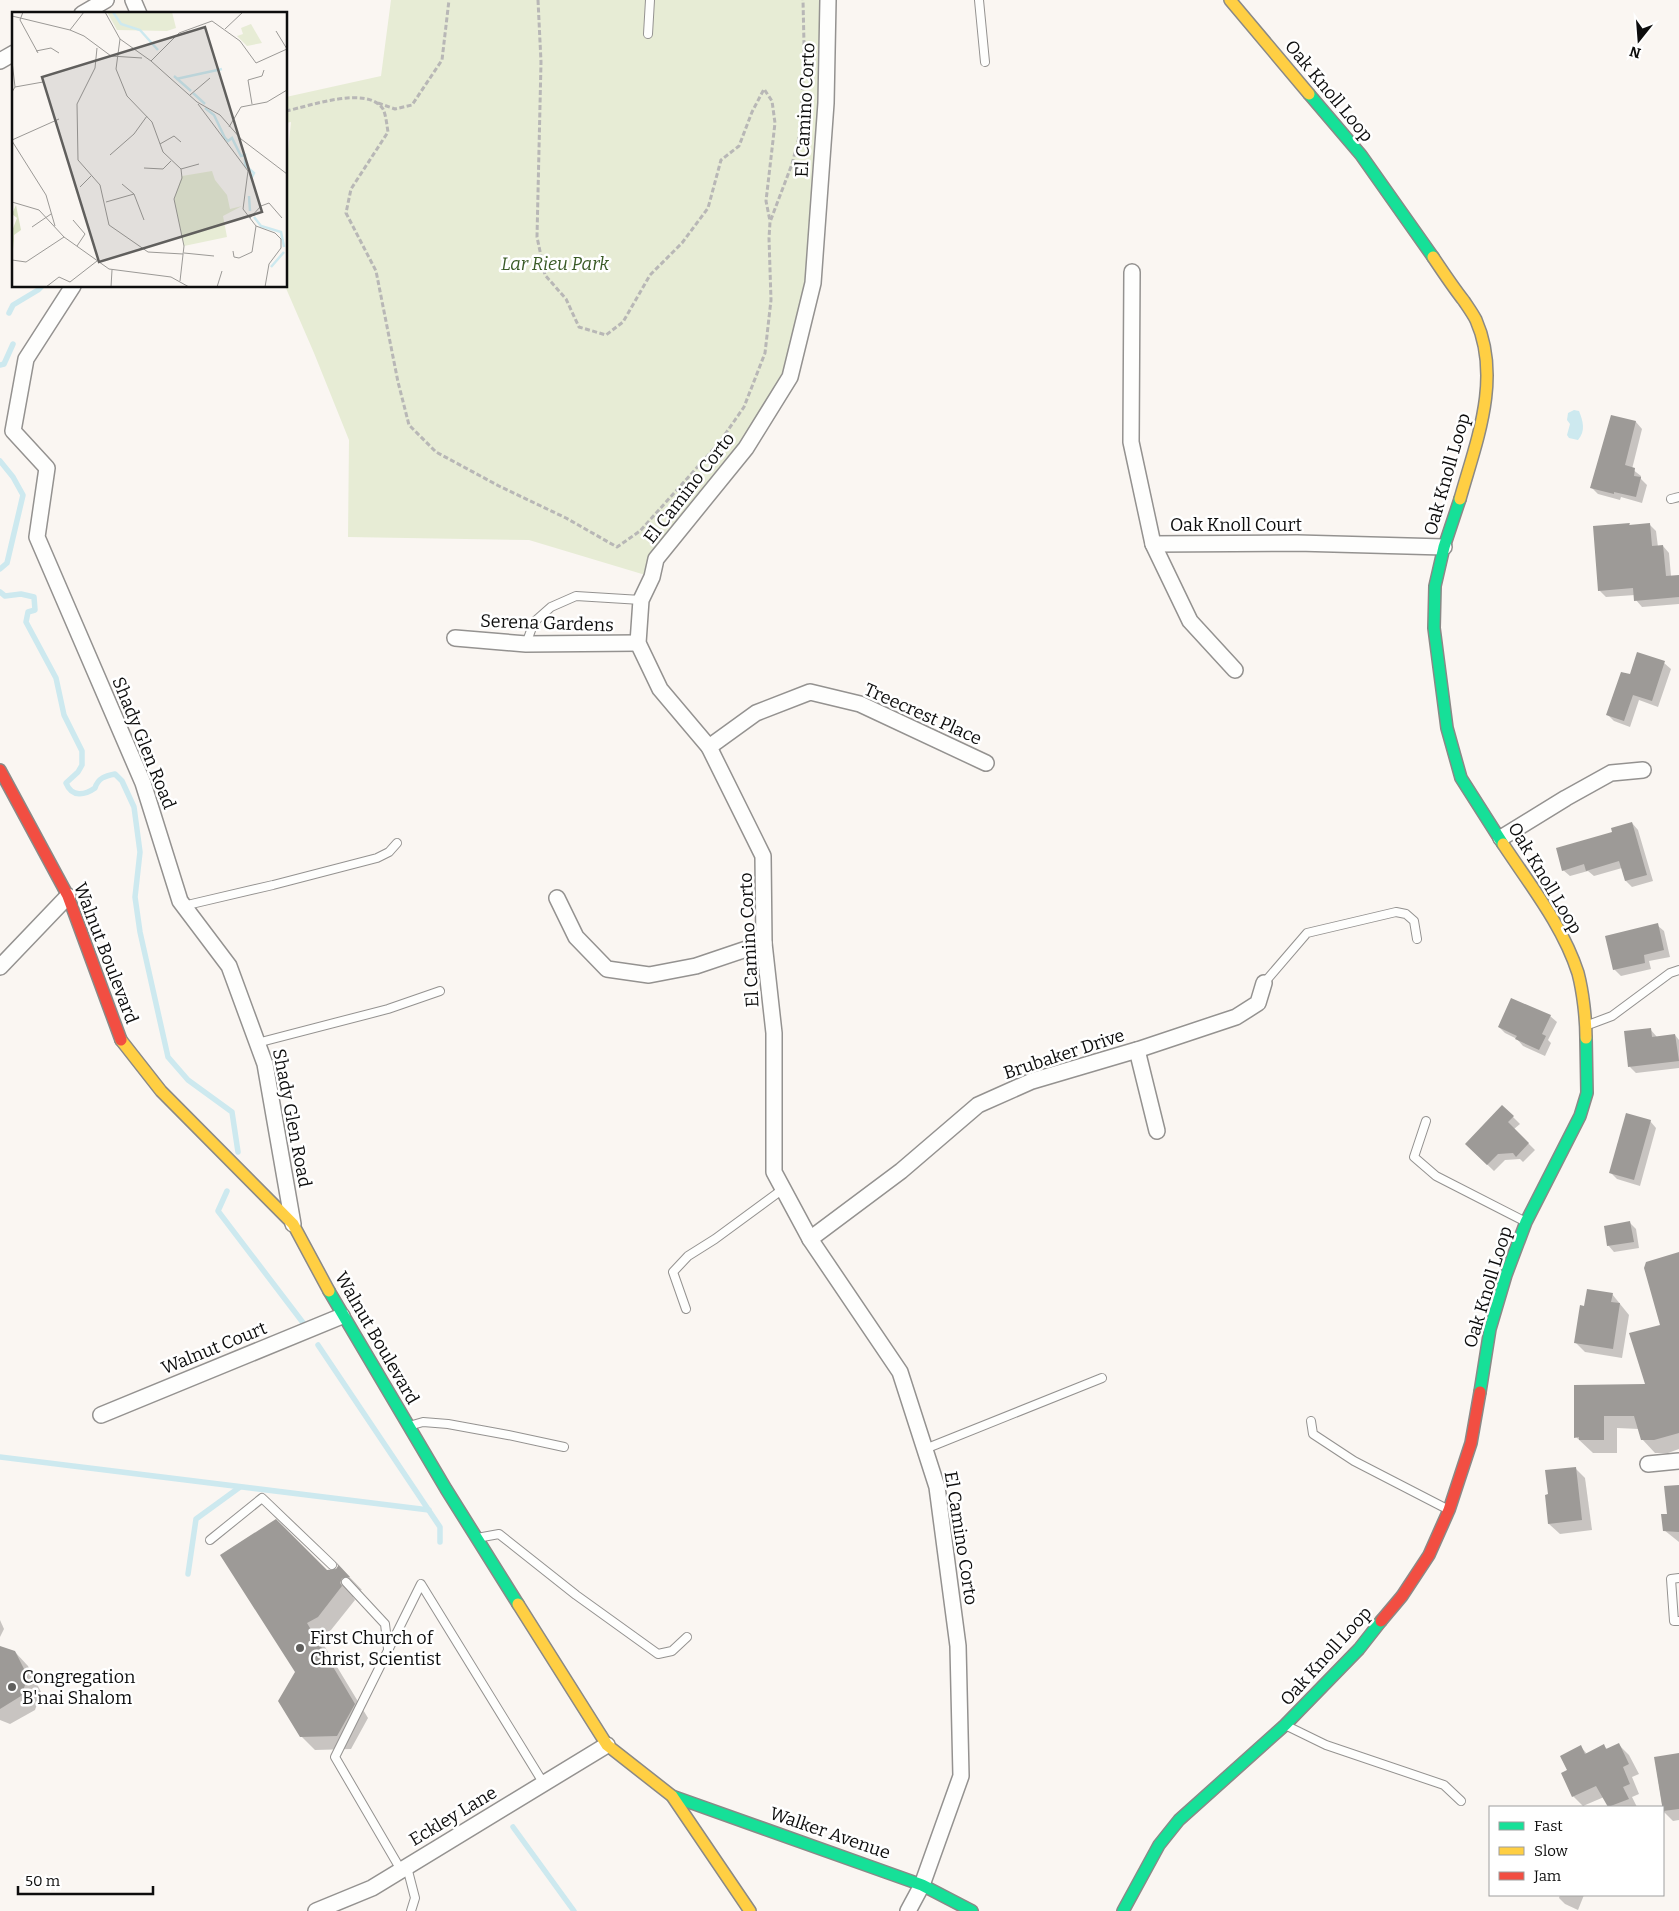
<svg xmlns="http://www.w3.org/2000/svg" width="1679" height="1911" font-family="Bitter,serif">
	<rect width="100%" height="100%" fill="#faf6f2"/>
	<path fill="#e7ecd5" d="M391,0H828L813,283L790,377L652,577L529,540L348,537L349,440L314,353L285,286L286,171L291,122L286,123V97L381,76Z"/>
	<path fill="#cde9ef" d="M1574,410L1579,411C1583,421 1586,431 1578,440L1569,438L1567,435L1570,424L1567,420L1568,413Z"/>
	<g fill="#0003">
		<path d="M1612,417L1636,422L1642,429L1632,469L1641,476V479L1647,485L1642,503L1621,497L1620,500L1598,494L1592,488Z"/>
		<path d="M1629,524L1631,526L1650,525L1656,531L1658,547L1663,546L1669,553L1671,576H1679V604L1642,607L1636,600L1635,595L1606,597L1600,591Z"/>
		<path d="M1664,663L1671,669L1658,707L1639,700L1630,727L1614,721L1608,715L1630,676Z"/>
		<path d="M1632,823L1638,830L1653,881L1632,887L1626,881L1622,868L1594,876L1588,871L1570,876L1563,870L1614,833Z"/>
		<path d="M1657,925L1664,931L1670,957L1649,961L1651,969L1621,976L1614,969Z"/>
		<path d="M1550,1016L1557,1022L1548,1040L1551,1043L1545,1056L1523,1046L1517,1039L1505,1033L1499,1027Z"/>
		<path d="M1650,1029L1657,1037L1675,1035L1679,1040V1068L1636,1073L1630,1067Z"/>
		<path d="M1503,1107L1520,1124L1514,1129L1535,1150L1523,1162L1520,1159L1505,1160L1494,1171L1466,1144Z"/>
		<path d="M1650,1121L1656,1128L1640,1186L1617,1179L1611,1173Z"/>
		<path d="M1630,1223L1636,1229L1639,1248L1614,1252L1608,1245Z"/>
		<path d="M1679,1259V1449L1668,1453H1655L1642,1439L1639,1429L1617,1428V1453H1593L1576,1437L1575,1386L1647,1385Z"/>
		<path d="M1612,1294L1629,1315L1622,1358L1585,1352L1575,1342Z"/>
		<path d="M1575,1468L1585,1478L1592,1530L1560,1534L1549,1524L1550,1495Z"/>
		<path d="M1679,1486V1542L1664,1530Z"/>
		<path d="M222,1555L326,1571L336,1570L339,1566L362,1590L355,1591L353,1597L355,1600L331,1630L319,1637L368,1718L351,1749L315,1750L301,1736L296,1672Z"/>
		<path d="M0,1620L4,1629L0,1637Z"/>
		<path d="M0,1651L15,1652L28,1666L41,1692L35,1710L10,1724L0,1720Z"/>
		<path d="M1619,1745L1629,1755L1639,1774L1632,1777L1639,1794L1632,1797L1637,1807H1609L1604,1797L1583,1806L1573,1796L1569,1771L1581,1747L1587,1754L1604,1746L1608,1750Z"/>
		<path d="M1679,1754V1820L1673,1821L1663,1811L1655,1758Z"/>
		<path d="M1560,1895H1584L1578,1910L1565,1904L1559,1898Z"/>
	</g>
	<g fill="none" stroke-linecap="round" stroke-linejoin="round">
		<g stroke="#cde9ef" stroke-width="5.5">
			<path d="M9,313L13,305L38,290L42,286"/>
			<path d="M0,365L4,364L13,344"/>
			<path d="M0,461L13,477L23,495L7,563L0,569"/>
			<path d="M0,592L5,596L21,594L34,597L35,610L28,612L26,622L56,678L64,715L82,751V765L78,772L66,783C72,798 85,795 95,788C98,778 105,776 115,774L122,781L134,807L140,852L135,897L140,932L168,1057L188,1080L232,1112L238,1152"/>
			<path d="M227,1191L218,1211L304,1324"/>
			<path d="M318,1345L440,1527V1542"/>
			<path d="M0,1457L429,1510"/>
			<path d="M188,1574L196,1519L240,1487"/>
			<path d="M513,1827L574,1911"/>
		</g>
	</g>
	<g fill="#9d9a97">
		<path d="M1611,415L1636,421L1625,465L1635,468L1634,476L1641,477L1636,497L1614,492V494L1590,488Z"/>
		<path d="M1630,523L1629,525L1650,523L1652,546L1663,545L1666,576L1679,575V597L1634,601L1633,588L1598,591L1593,526Z"/>
		<path d="M1637,652L1665,661L1652,701L1633,695L1624,721L1606,715L1621,672L1630,674Z"/>
		<path d="M1632,822L1647,875L1625,881L1619,861L1586,871L1584,864L1562,871L1556,848L1612,832L1611,828Z"/>
		<path d="M1658,923L1664,950L1644,955L1645,963L1613,970L1605,936Z"/>
		<path d="M1511,998L1551,1015L1542,1034L1546,1036L1539,1050L1515,1039L1517,1036L1498,1027Z"/>
		<path d="M1651,1028L1652,1037L1675,1034L1679,1061L1628,1067L1624,1031Z"/>
		<path d="M1502,1105L1514,1116L1508,1122L1529,1143L1516,1157L1513,1153L1498,1154L1487,1165L1465,1144Z"/>
		<path d="M1626,1113L1651,1120L1634,1180L1609,1173Z"/>
		<path d="M1630,1221L1634,1242L1607,1246L1604,1226Z"/>
		<path d="M1679,1252V1433L1654,1440H1641L1634,1416H1604V1440H1579V1437L1574,1438V1385L1645,1384L1629,1333L1660,1325L1644,1268L1646,1262Z"/>
		<path d="M1587,1289L1613,1293L1611,1302L1620,1303L1613,1349L1574,1343L1580,1305L1584,1306Z"/>
		<path d="M1576,1467L1582,1520L1548,1524L1545,1495L1548,1494L1545,1470Z"/>
		<path d="M1679,1485V1532L1663,1531L1661,1514H1667L1664,1486Z"/>
		<path d="M276,1519L327,1570L336,1569L338,1566L336,1562L350,1577L342,1578L340,1583L342,1586L318,1617L307,1623L355,1704L337,1736L300,1737L278,1701L295,1672L220,1555Z"/>
		<path d="M0,1646L15,1651L28,1677L21,1696L0,1709Z"/>
		<path d="M1619,1743L1629,1764L1623,1767L1630,1784L1623,1787L1629,1799L1608,1807L1596,1786L1572,1797L1561,1773L1567,1770L1560,1756L1581,1745L1585,1754L1604,1744L1606,1749Z"/>
		<path d="M1679,1753V1809L1663,1811L1654,1757Z"/>
	</g>
	<g fill="none" stroke-linecap="round" stroke-linejoin="round">
		<defs>
			<g id="lane">
				<path d="M979,0L985,62"/>
				<path d="M648,34L650,0"/>
				<path d="M1671,499L1679,497"/>
				<path d="M526,644L534,622L551,607L576,596L641,600"/>
				<path d="M183,906L273,885L377,858L389,852L397,843"/>
				<path d="M1264,983L1307,933L1396,912L1406,914L1414,921L1417,939"/>
				<path d="M1588,1025L1612,1016L1670,973L1679,970"/>
				<path d="M257,1043L388,1009L440,991"/>
				<path d="M1426,1121L1414,1157L1436,1176L1526,1222"/>
				<path d="M686,1309L673,1272L688,1256L715,1239L783,1189"/>
				<path d="M1311,1421L1313,1434L1354,1461L1449,1510"/>
				<path d="M409,1426L423,1422L448,1424L508,1435L564,1447"/>
				<path d="M925,1449L1102,1378"/>
				<path d="M477,1538L499,1534L576,1595L658,1654L672,1651L687,1637"/>
				<path d="M210,1540L262,1498L332,1565"/>
				<path d="M1679,1578L1671,1579L1674,1621H1679"/>
				<path d="M346,1582L385,1624L388,1649"/>
				<path d="M1285,1725L1326,1745L1444,1785L1461,1801"/>
				<path d="M407,1867L415,1898L411,1911"/>
				<path d="M401,1870L335,1757L421,1584L544,1784"/>
			</g>
			<g id="street">
				<path d="M133,0L139,14"/>
				<path d="M828,0L826,103L813,283L790,377L746,448L656,559L652,577L641,600L638,643L660,689L709,747L763,856L764,943L774,1033V1172L810,1239L900,1372L937,1487L958,1646L961,1776L922,1885L908,1911"/>
				<path d="M82,14L106,0"/>
				<path d="M0,61L14,53"/>
				<path d="M1132,272L1131,442L1153,544L1190,621L1235,670"/>
				<path d="M73,286L26,359L13,431L47,468L37,537L143,783L180,901L229,966L265,1064L293,1224"/>
				<path d="M1153,544L1297,543L1444,547"/>
				<path d="M455,638L526,644L638,643"/>
				<path d="M709,747L756,713L810,692L860,704L986,763"/>
				<path d="M1501,838L1566,798L1611,773L1643,770"/>
				<path d="M557,898L576,937L607,969L649,975L696,966L764,943"/>
				<path d="M0,967L68,896"/>
				<path d="M1137,1050L1157,1131"/>
				<path d="M810,1239L901,1171L978,1105L1032,1081L1137,1050L1236,1017L1258,1003L1264,983"/>
				<path d="M101,1415L342,1316"/>
				<path d="M1648,1464L1679,1461"/>
				<path d="M316,1911L372,1888L607,1745"/>
			</g>
			<g id="fast">
				<path d="M1309,94L1361,155L1433,257"/>
				<path d="M1460,499L1444,547L1435,586L1434,628L1447,728L1461,778L1503,844"/>
				<path d="M329,1291L446,1489L518,1604"/>
				<path d="M1480,1392L1490,1329L1506,1275L1526,1222L1580,1116L1587,1093L1586,1038"/>
				<path d="M672,1796L922,1885L972,1911"/>
				<path d="M1123,1911L1159,1845L1179,1820L1285,1725L1359,1649L1381,1621"/>
			</g>
			<g id="slow">
				<path d="M1230,0L1309,94"/>
				<path d="M1433,257C1443,272 1453,287 1464,301C1468,307 1473,314 1476,320C1502,379 1476,442 1460,499"/>
				<path d="M1503,844C1530,885 1563,926 1578,973C1583,992 1586,1019 1586,1038"/>
				<path d="M121,1040L161,1091L293,1224L329,1291"/>
				<path d="M518,1604L607,1745L672,1796L750,1911"/>
			</g>
			<g id="jam">
				<path d="M0,770L68,896L121,1040"/>
				<path d="M1381,1621L1402,1596L1429,1555L1449,1510L1471,1443L1480,1392"/>
			</g>
		</defs>
		<use href="#lane" stroke="#949290" stroke-width="10"/>
		<use href="#street" stroke="#949290" stroke-width="18"/>
		<use href="#fast" stroke="#8a8987" stroke-width="14"/>
		<use href="#slow" stroke="#8a8987" stroke-width="14"/>
		<use href="#jam" stroke="#8a8987" stroke-width="14"/>
		<g stroke="#b8b7b6" stroke-width="3" stroke-dasharray="5 2.5" stroke-linecap="butt">
			<path d="M538,0L541,62L537,237L545,275L566,299L579,327L606,335L623,322L650,275L682,243L708,208L721,160L739,146L752,112L764,89L772,101L775,123L766,201L770,221"/>
			<path d="M378,103L395,109L412,105L442,60L449,0"/>
			<path d="M286,111C310,106 367,85 383,109C386,115 387,126 388,132L351,189L346,213L376,271L398,382L409,425L436,452L499,486L566,518L617,547L640,531L719,443L744,407L765,353L771,300L769,238L770,222L792,164L801,130L804,44L803,0"/>
		</g>
		<use href="#lane" stroke="#fefefd" stroke-width="8"/>
		<use href="#street" stroke="#fefefd" stroke-width="15"/>
		<use href="#fast" stroke="#16e098" stroke-width="11"/>
		<use href="#slow" stroke="#ffcf43" stroke-width="11"/>
		<use href="#jam" stroke="#f24e42" stroke-width="11"/>
	</g>
	<g fill="#605f5d" stroke="#fff" stroke-width="2">
		<circle cx="300" cy="1648" r="5"/>
		<circle cx="12" cy="1687" r="5"/>
	</g>
	<g text-anchor="middle" dominant-baseline="central" stroke-width="5" stroke-linejoin="round" paint-order="stroke">
		<g font-size="18" fill="#0d0d0d" stroke="#fff">
			<text transform="translate(1329 91) rotate(50)">Oak Knoll Loop</text>
			<text transform="translate(805 110) rotate(-87)">El Camino Corto</text>
			<text transform="translate(1447 474) rotate(-74)">Oak Knoll Loop</text>
			<text transform="translate(689 488) rotate(-52)">El Camino Corto</text>
			<text x="1236" y="525">Oak Knoll Court</text>
			<text transform="translate(547 623) rotate(2)">Serena Gardens</text>
			<text transform="translate(923 714) rotate(24)">Treecrest Place</text>
			<text transform="translate(144 743) rotate(68)">Shady Glen Road</text>
			<text transform="translate(1545 878) rotate(59)">Oak Knoll Loop</text>
			<text transform="translate(749 940) rotate(-93)">El Camino Corto</text>
			<text transform="translate(106 953) rotate(69)">Walnut Boulevard</text>
			<text transform="translate(1064 1054) rotate(-18)">Brubaker Drive</text>
			<text transform="translate(292 1118) rotate(79)">Shady Glen Road</text>
			<text transform="translate(1488 1287) rotate(-73)">Oak Knoll Loop</text>
			<text transform="translate(377 1338) rotate(60)">Walnut Boulevard</text>
			<text transform="translate(214 1348) rotate(-22)">Walnut Court</text>
			<text transform="translate(961 1538) rotate(81)">El Camino Corto</text>
			<text transform="translate(1326 1656) rotate(-48)">Oak Knoll Loop</text>
			<text transform="translate(453 1816) rotate(-31)">Eckley Lane</text>
			<text transform="translate(830 1833) rotate(19)">Walker Avenue</text>
		</g>
		<g font-size="18" font-style="italic" fill="#3a5b26" stroke="#fff">
			<text x="555" y="264">Lar Rieu Park</text>
		</g>
		<g font-size="18" fill="#0d0d0d" stroke="#fff" text-anchor="start">
			<text x="310" y="1638">First Church of<tspan x="310" dy="21">Christ, Scientist</tspan></text>
			<text x="22" y="1677">Congregation<tspan x="22" dy="21">B'nai Shalom</tspan></text>
		</g>
	</g>
	<g transform="translate(12 12)">
		<rect width="275" height="275" fill="#faf6f2"/>
		<path d="M95,0H160L164,16L155,19L105,18ZM239,12L250,31L235,34L225,24L231,22L229,16ZM200,159L203,168L215,183L218,197L230,194L211,204L215,225L172,234L162,187L170,164Z" fill="#e7ecd5"/>
		<path d="M4,193L9,218L2,223V237L0,219L5,206L0,202Z" fill="#d9e2c4"/>
		<path fill="none" stroke="#cde9ef" stroke-width="2.5" d="M101,0L109,12L128,18L146,38M162,64L179,79M164,67L210,57M181,81L193,92M193,96L202,103L213,126L216,129L220,126L229,144L233,143V153L242,161L239,167M237,184L238,199M242,205L249,214L269,220L272,235M259,255L272,240"/>
		<path fill="none" stroke="#9b9996" stroke-width="1" d="M11,0L8,8L26,41M93,0L108,27L139,49L185,90L208,103L229,127L275,162M0,4L58,18L72,24L99,44L130,46M213,17L231,0M58,18L72,0M264,19L275,37M108,27L104,57L115,84L140,110L151,140L169,157L170,166L162,187L172,234L168,269M85,36L83,56L65,92L66,148L88,173L97,213L136,240L171,242M24,39L39,36L47,41M0,49L3,75L0,80M139,49L167,21L200,9L228,29L244,51L275,37M3,75L31,70M178,83L198,66M186,92L236,159L231,197L244,214L263,221L269,227V236L257,252L253,275M240,92L236,68L250,64L252,58M217,115L229,95L255,90L275,78M0,128L47,107M0,129L34,183L43,214M148,132L162,124L169,130M98,143L122,122L135,104M132,156L151,157L159,149M169,157L187,152M110,172L122,182L132,208M68,175L79,164M0,190L27,198L52,225L97,257L159,265L177,275M94,190L122,182M238,206L249,194L257,191L270,206M61,208L73,222L65,234M20,215L39,202M221,239L222,245L227,246L240,240L244,214M172,241L202,244M0,248L14,250L52,225M34,275L47,265L58,270L85,249M99,275L100,258M205,275L210,259"/>
		<path fill="#605f5d" fill-opacity="0.15" stroke="#605f5d" stroke-width="2.5" d="M193,15L250,200L87,250L30,65Z"/>
		<rect width="275" height="275" fill="none" stroke="#0d0d0d" stroke-width="2.5"/>
	</g>
	<rect x="1489" y="1806" width="175" height="90" fill="#ffffff" stroke="#9e9e9e"/>
	<rect x="1499" y="1822" width="25" height="8" fill="#16e098" stroke="#9e9e9e"/>
	<text x="1534" y="1831" font-size="15" fill="#0d0d0d">Fast</text>
	<rect x="1499" y="1847" width="25" height="8" fill="#ffcf43" stroke="#9e9e9e"/>
	<text x="1534" y="1856" font-size="15" fill="#0d0d0d">Slow</text>
	<rect x="1499" y="1872" width="25" height="8" fill="#f24e42" stroke="#9e9e9e"/>
	<text x="1534" y="1881" font-size="15" fill="#0d0d0d">Jam</text>
	<g transform="translate(1639 40) rotate(197)" stroke="#ffffff" stroke-width="4" paint-order="stroke">
	<path d="M0-4L9 19L0 12L-9 19Z" fill="#0d0d0d"/>
	<text y="-8" font-size="14" font-weight="bold" text-anchor="middle" fill="#0d0d0d">N</text>
	</g>
	<path d="M18 1886v8h135v-8" fill="none" stroke="#0d0d0d" stroke-width="2.5"/>
	<text x="25" y="1886" font-size="15" fill="#0d0d0d" stroke="#ffffff" stroke-width="4" paint-order="stroke">50 m</text>
</svg>
